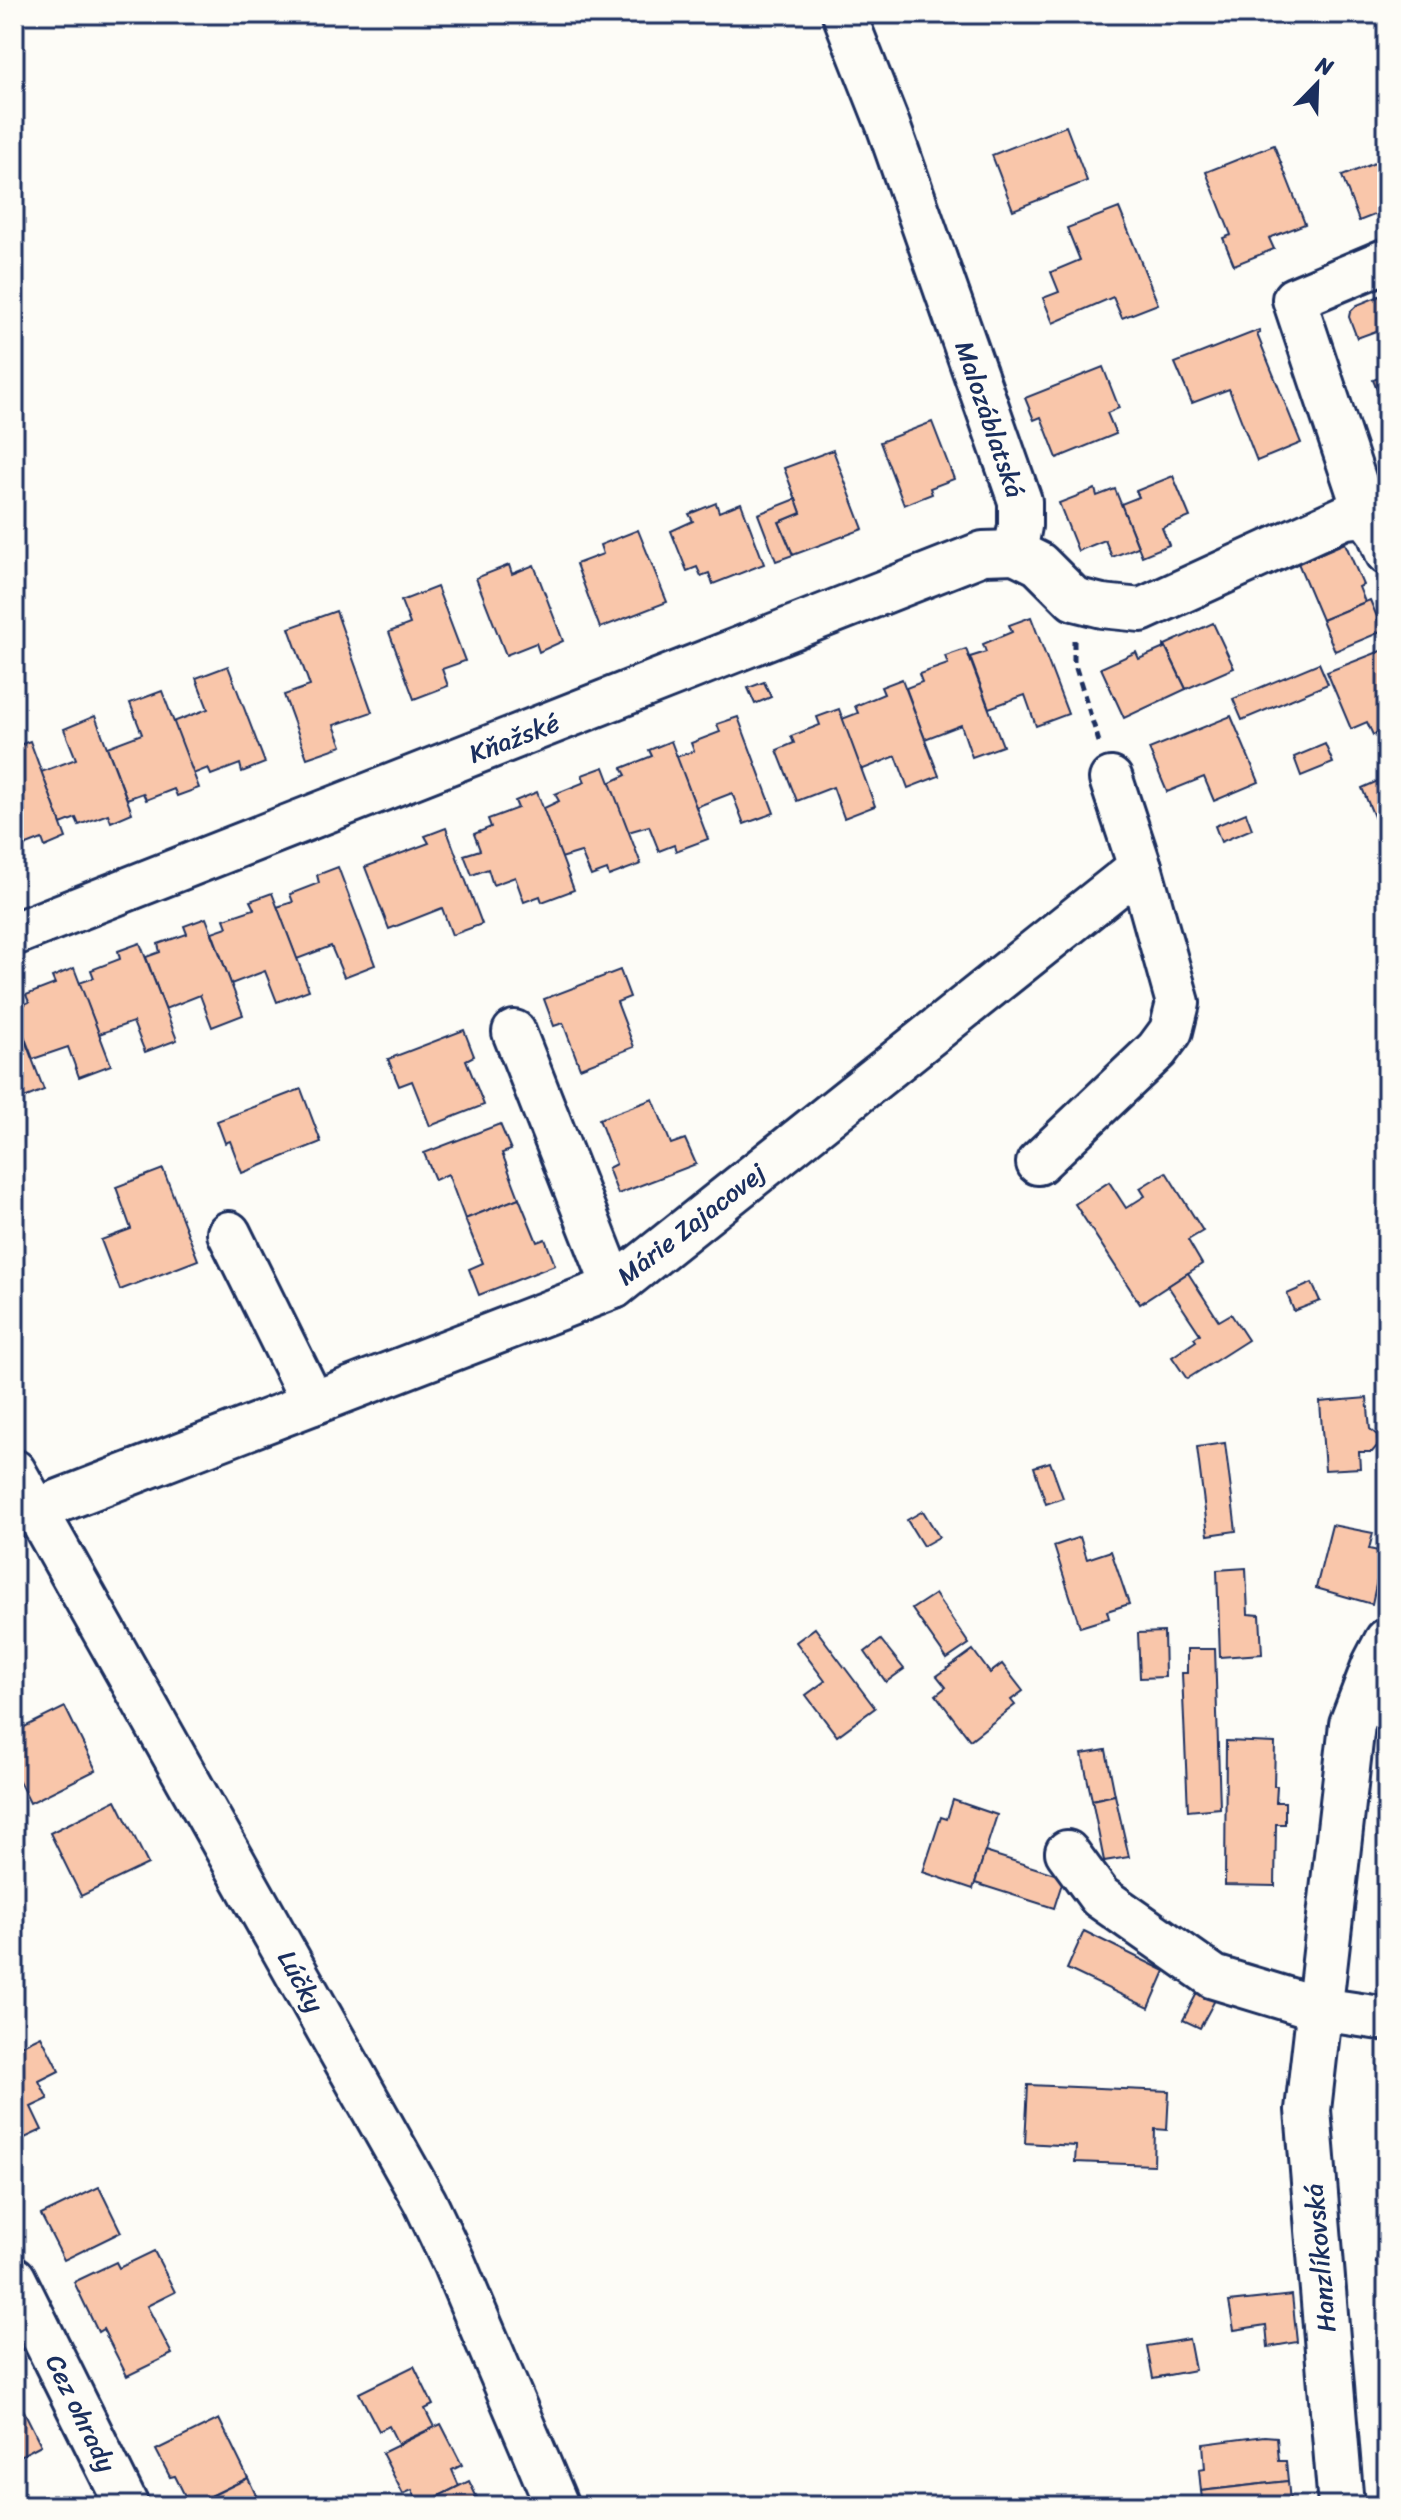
<svg xmlns="http://www.w3.org/2000/svg" width="1401" height="2520" font-family="Sriracha,sans-serif">
	<rect width="100%" height="100%" fill="#fdfcf7"/>
	<filter id="ink" filterUnits="userSpaceOnUse"><feTurbulence type="fractalNoise" baseFrequency=".0125" numOctaves="2"/><feDisplacementMap in="SourceGraphic" scale="16" xChannelSelector="R" yChannelSelector="G"/><feConvolveMatrix kernelMatrix="1 2 1 2 8 2 1 2 1" color-interpolation-filters="sRGB"/></filter>
	<g filter="url(#ink)">
		<g fill="#f9c6aa" stroke="#1b2f5e" stroke-width="2">
			<path d="M1066,126L1087,181L1013,210L992,155Z"/>
			<path d="M1387,139V210L1359,221L1342,176L1385,159L1379,142Z"/>
			<path d="M1274,145L1305,224L1269,238L1274,249L1234,265L1223,238L1231,235L1206,172Z"/>
			<path d="M1119,208L1158,304L1122,318L1113,297L1053,323L1043,298L1059,292L1051,272L1080,260L1067,228Z"/>
			<path d="M1387,293V327L1357,338L1349,317L1350,312L1357,305Z"/>
			<path d="M1259,330L1260,333L1257,334L1301,443L1257,461L1229,389L1192,403L1175,363Z"/>
			<path d="M1103,367L1119,408L1107,413L1116,434L1057,458L1041,417L1034,420L1025,398Z"/>
			<path d="M1387,375V409H1385L1373,380Z"/>
			<path d="M932,422L954,479L930,488L932,494L904,505L880,442Z"/>
			<path d="M833,450L863,529L793,555L779,522L801,513L784,468Z"/>
			<path d="M1173,476L1190,517L1162,528L1169,545L1142,556L1121,504L1139,497L1136,491Z"/>
			<path d="M1095,489L1097,496L1115,489L1138,547L1112,557L1105,540L1078,551L1059,503Z"/>
			<path d="M796,499L801,513L779,522L793,555L776,561L758,514Z"/>
			<path d="M716,503L719,512L741,503L764,564L713,584L709,573L701,576L697,567L687,571L671,531L693,521L689,514Z"/>
			<path d="M638,530L667,602L600,628L576,564L603,554L600,545Z"/>
			<path d="M1345,543L1363,585L1359,587L1365,602L1322,620L1298,563Z"/>
			<path d="M509,565L512,574L534,565L563,641L539,652L536,643L506,655L476,578Z"/>
			<path d="M437,587L465,661L442,669L448,686L414,699L389,632L410,624L401,601Z"/>
			<path d="M1370,600L1383,631L1335,651L1322,620Z"/>
			<path d="M336,611L372,712L334,725L342,746L307,758L284,695L310,686L289,628Z"/>
			<path d="M1031,617L1068,714L1036,726L1025,695L989,708L970,657L986,652L983,644L1012,632L1009,625Z"/>
			<path d="M1213,623L1234,668L1186,689L1165,645Z"/>
			<path d="M1164,644L1186,689L1124,718L1101,668L1136,652L1139,659L1164,648Z"/>
			<path d="M966,649L1003,746L972,757L961,725L925,739L906,688L922,682L919,674L948,664L945,656Z"/>
			<path d="M1386,649L1387,729L1373,735L1367,722L1351,729L1327,672Z"/>
			<path d="M1319,663L1328,684L1242,720L1233,699Z"/>
			<path d="M228,666L265,763L242,772L240,764L211,775L208,768L193,774L173,722L208,709L196,678Z"/>
			<path d="M902,679L939,776L908,788L896,756L861,770L842,719L858,713L855,706L884,694L881,687Z"/>
			<path d="M764,682L771,697L755,704L748,688Z"/>
			<path d="M162,691L199,788L177,796L174,789L146,800L143,793L127,799L107,747L142,734L130,703Z"/>
			<path d="M839,709L875,806L844,818L833,787L797,801L777,750L794,743L791,736L820,725L817,717Z"/>
			<path d="M95,716L132,813L111,822L108,814L79,825L76,818L61,824L41,772L76,759L64,729Z"/>
			<path d="M1231,716L1259,782L1214,801L1204,777L1167,792L1149,749Z"/>
			<path d="M738,717L774,813L744,824L732,793L696,807L676,757L694,751L691,743L720,732L717,724Z"/>
			<path d="M30,741L66,838L45,847L42,839L14,850V747Z"/>
			<path d="M671,741L708,839L676,851L674,845L659,851L649,826L628,832L609,783L626,775L622,768L652,756L649,750Z"/>
			<path d="M1325,744L1333,763L1301,776L1294,757Z"/>
			<path d="M1387,756V779L1378,760Z"/>
			<path d="M604,767L641,864L609,876L607,870L591,876L581,852L561,858L542,809L559,801L555,794L585,782L582,775Z"/>
			<path d="M1380,780L1387,795V819L1377,824L1362,788Z"/>
			<path d="M537,792L574,890L542,902L540,896L524,902L515,877L493,885L488,869L472,875L464,855L480,850L474,834L491,827L488,819L518,808L515,801Z"/>
			<path d="M1246,813L1252,829L1221,842L1215,826Z"/>
			<path d="M446,828L482,924L452,935L442,908L389,929L365,867L429,843L425,836Z"/>
			<path d="M338,867L375,965L344,977L331,946L297,959L277,907L293,902L290,894L319,883L317,875Z"/>
			<path d="M272,893L309,990L277,1002L265,971L231,984L212,932L227,927L224,919L254,909L250,901Z"/>
			<path d="M206,918L243,1015L212,1027L200,995L165,1009L146,957L160,952L158,944L187,934L184,926Z"/>
			<path d="M140,943L177,1040L145,1052L133,1022L99,1034L79,983L94,978L91,970L120,959L118,951Z"/>
			<path d="M74,968L111,1065L79,1077L68,1047L33,1059L14,1009L29,1002L26,995L55,984L52,977Z"/>
			<path d="M620,970L630,997L617,1002L634,1047L580,1068L563,1023L554,1026L544,999Z"/>
			<path d="M14,1012L44,1090L14,1102Z"/>
			<path d="M464,1030L474,1056L466,1060L484,1105L430,1126L412,1081L399,1086L388,1059Z"/>
			<path d="M301,1089L321,1142L242,1173L230,1141L225,1143L217,1121Z"/>
			<path d="M653,1099L671,1144L685,1139L696,1164L618,1194L608,1168L616,1164L599,1119Z"/>
			<path d="M500,1124L511,1150L502,1153L519,1198L465,1219L448,1174L435,1180L424,1153Z"/>
			<path d="M163,1169L198,1260L120,1290L101,1240L131,1229L116,1187Z"/>
			<path d="M1166,1172L1203,1231L1188,1240L1202,1264L1140,1304L1075,1204L1109,1182L1126,1208L1145,1196L1140,1188Z"/>
			<path d="M519,1198L537,1242L545,1239L555,1265L479,1295L469,1269L483,1263L465,1219Z"/>
			<path d="M1188,1273L1219,1321L1231,1314L1248,1340L1187,1379L1172,1357L1196,1341L1194,1338L1200,1334L1168,1286Z"/>
			<path d="M1312,1283L1320,1301L1294,1311L1287,1294Z"/>
			<path d="M1367,1398L1370,1429L1377,1435L1378,1445L1372,1452H1359L1360,1468L1325,1470L1320,1402Z"/>
			<path d="M1225,1443L1236,1531L1208,1535L1197,1447Z"/>
			<path d="M1050,1462L1063,1498L1046,1504L1034,1467Z"/>
			<path d="M923,1511L939,1537L923,1546L907,1520Z"/>
			<path d="M1332,1525L1373,1533L1369,1549L1383,1552L1372,1604L1316,1588Z"/>
			<path d="M1080,1537L1087,1559L1111,1551L1129,1604L1107,1611L1109,1618L1080,1627L1054,1546Z"/>
			<path d="M1246,1568L1248,1614L1260,1615L1262,1654L1220,1657L1217,1570Z"/>
			<path d="M935,1594L969,1644L947,1659L912,1609Z"/>
			<path d="M815,1628L875,1708L837,1736L806,1695L825,1681L796,1642Z"/>
			<path d="M1164,1632L1165,1677L1140,1678L1138,1633Z"/>
			<path d="M881,1640L904,1669L886,1682L865,1652Z"/>
			<path d="M1187,1649H1215L1220,1808L1188,1811L1182,1673H1187Z"/>
			<path d="M973,1650L990,1673L1002,1664L1023,1691L1011,1700L1015,1705L970,1740L936,1695L946,1687L937,1676Z"/>
			<path d="M65,1707L96,1770L30,1803L14,1771V1732Z"/>
			<path d="M1226,1741L1275,1743L1274,1786H1277L1276,1802H1285V1824H1276L1275,1886L1225,1885Z"/>
			<path d="M1106,1750L1115,1795L1092,1800L1082,1754Z"/>
			<path d="M1380,1751H1387V1782L1377,1781Z"/>
			<path d="M1115,1795L1129,1857L1104,1861L1092,1800Z"/>
			<path d="M116,1800L148,1864L81,1896L50,1833Z"/>
			<path d="M953,1800L997,1815L973,1889L923,1872L941,1817L947,1819Z"/>
			<path d="M985,1852L1064,1877L1054,1908L975,1883Z"/>
			<path d="M1084,1931L1165,1971L1149,2008L1067,1969Z"/>
			<path d="M1198,1991L1215,2000L1200,2028L1183,2020Z"/>
			<path d="M41,2036L59,2071L39,2081L48,2099L31,2107L42,2130L14,2143V2049Z"/>
			<path d="M1028,2085L1169,2091L1167,2130L1155,2129L1154,2165L1075,2162L1076,2146L1025,2143Z"/>
			<path d="M99,2187L121,2232L64,2260L41,2215Z"/>
			<path d="M1383,2238L1387,2239V2265L1376,2262Z"/>
			<path d="M154,2251L175,2292L147,2306L172,2354L127,2376L103,2329L98,2332L74,2282L116,2262L119,2268Z"/>
			<path d="M1292,2295L1297,2342L1268,2347L1266,2325L1234,2330L1229,2302Z"/>
			<path d="M1189,2339L1195,2370L1153,2378L1147,2346Z"/>
			<path d="M414,2366L433,2405L425,2409L434,2427L398,2444L389,2426L379,2431L359,2393Z"/>
			<path d="M14,2391L41,2445L14,2459Z"/>
			<path d="M219,2419L248,2478L190,2506L175,2476L170,2477L156,2450Z"/>
			<path d="M441,2424L462,2465L452,2470L459,2486L420,2506L412,2490L403,2494L382,2453Z"/>
			<path d="M1264,2436L1277,2437L1279,2461H1286L1288,2481L1201,2491L1199,2470L1205,2469L1203,2444Z"/>
			<path d="M248,2478L261,2506H191Z"/>
			<path d="M469,2481L481,2506H419Z"/>
			<path d="M1288,2481L1290,2502L1283,2503V2506H1203L1201,2491Z"/>
			<path d="M64,2499L68,2506H49Z"/>
		</g>
		<g fill="none" stroke-linecap="round" stroke-linejoin="round">
			<defs>
				<g id="street">
					<path d="M844,14L888,125L1020,501V526L1015,552"/>
					<path d="M1387,260L1294,299L1366,515L1378,531L1387,553"/>
					<path d="M1015,552L1039,564L1074,599L1102,606L1141,610L1345,517L1366,515"/>
					<path d="M14,934L983,553L1015,552"/>
					<path d="M514,1032L614,1287"/>
					<path d="M1038,1163L1157,1050L1171,1031L1178,1003L1140,867L1111,779"/>
					<path d="M229,1233L313,1403"/>
					<path d="M14,1471L425,2202L454,2263L557,2506"/>
					<path d="M36,1510L614,1287L1140,867"/>
					<path d="M1067,1852L1100,1897L1214,1977L1320,2009L1387,2019"/>
					<path d="M14,2278L127,2506"/>
				</g>
				<path id="secondary" d="M1341,2506L1308,2110L1352,1724L1375,1664L1387,1641"/>
			</defs>
			<use href="#street" stroke="#1b2f5e" stroke-width="48"/>
			<use href="#secondary" stroke="#1b2f5e" stroke-width="50"/>
			<path stroke="#1b2f5e" stroke-width="5" stroke-dasharray="8 6" stroke-linecap="butt" d="M1074,640V662L1099,742"/>
			<use href="#street" stroke="#fdfcf7" stroke-width="42"/>
			<use href="#secondary" stroke="#fdfcf7" stroke-width="44"/>
		</g>
	</g>
	<g text-anchor="middle" dominant-baseline="central" stroke-width="6" stroke-linejoin="round" paint-order="stroke">
		<g font-size="26" fill="#1b2f5e" stroke="#fdfcf7">
			<text transform="translate(990 419) rotate(71)">Malozáblatská</text>
			<text transform="translate(514 738) rotate(-21)">Kňažské</text>
			<text transform="translate(691 1224) rotate(-38)">Márie Zajacovej</text>
			<text transform="translate(301 1981) rotate(61)">Lúčky</text>
			<text transform="translate(1320 2258) rotate(-95)">Hanzlíkovská</text>
			<text transform="translate(81 2413) rotate(64)">Cez ohrady</text>
		</g>
	</g>
	<rect width="1401" height="2520" fill="none" stroke="#fdfcf7" stroke-width="48"/>
	<rect x="24" y="24" width="1353" height="2472" fill="none" stroke="#1b2f5e" stroke-width="3" filter="url(#ink)"/>
	<g transform="translate(1317 84) rotate(23)" stroke="#fdfcf7" stroke-width="6" paint-order="stroke">
	<path d="M0-6L14 30L0 20L-14 30Z" fill="#1b2f5e"/>
	<text y="-12" font-size="22" font-weight="bold" text-anchor="middle" fill="#1b2f5e">N</text>
	</g>
</svg>
